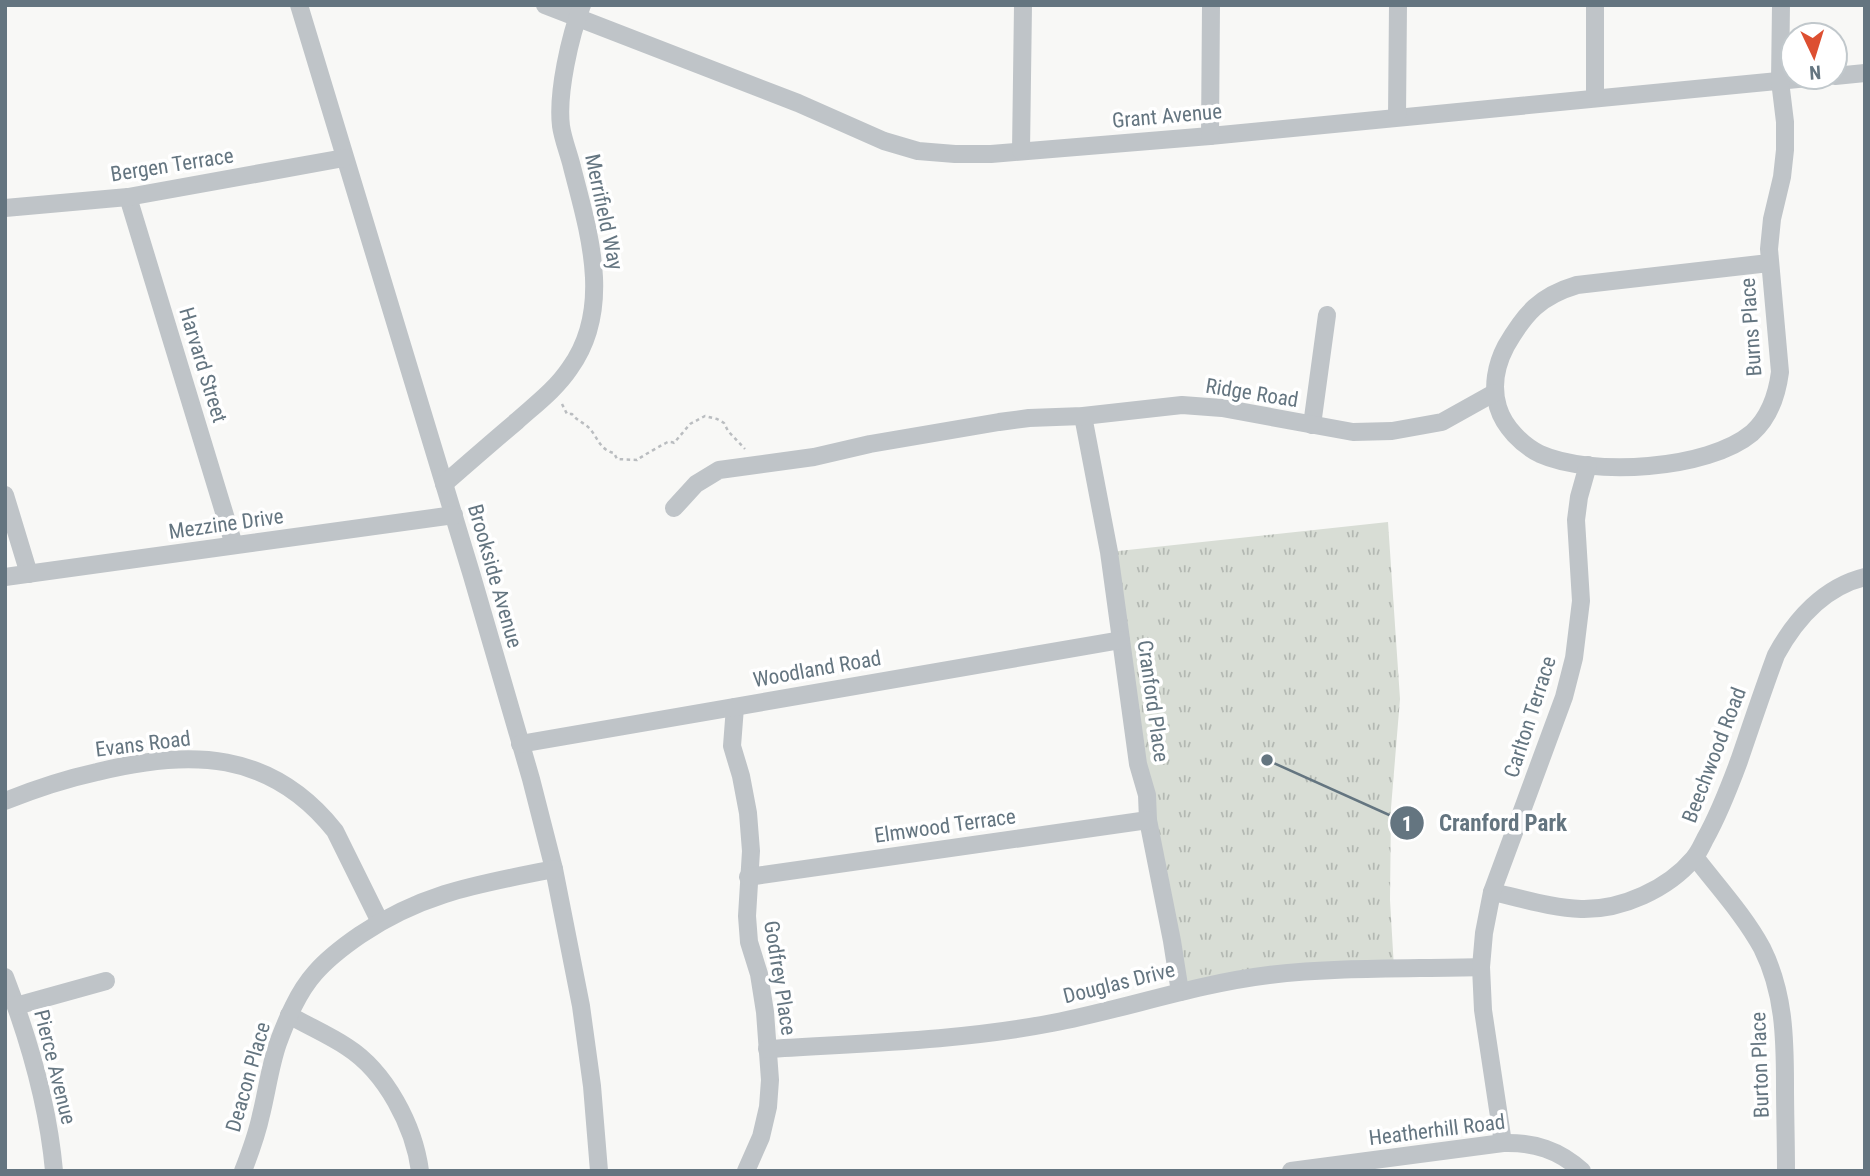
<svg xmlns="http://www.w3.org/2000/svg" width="1870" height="1176" font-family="'Roboto Condensed',sans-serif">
	<defs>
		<pattern id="park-tufts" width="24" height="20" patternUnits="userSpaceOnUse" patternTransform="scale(1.75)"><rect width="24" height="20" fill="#d8ddd5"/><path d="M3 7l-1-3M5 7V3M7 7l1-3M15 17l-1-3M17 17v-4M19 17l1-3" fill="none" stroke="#b3b8b2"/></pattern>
	</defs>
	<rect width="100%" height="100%" fill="#f8f8f6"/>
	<path fill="url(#park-tufts)" d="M1388,522L1400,699L1391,808L1390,900L1394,969L1180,992L1109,552Z"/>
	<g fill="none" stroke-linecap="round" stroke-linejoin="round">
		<path stroke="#babdc0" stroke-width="2.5" stroke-dasharray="3.5 3.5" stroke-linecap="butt" d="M562,404L567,414H572C577,421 585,423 590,429C598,438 600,450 614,453L617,459L637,460C639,458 665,443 668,442C670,442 672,442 674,443L690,424L705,416L717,419L724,423L728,431L745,449"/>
		<g stroke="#bfc4c8" stroke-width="18">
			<path d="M299,5L472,576L531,779L554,869L581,1006L592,1086L599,1171"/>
			<path d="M545,5L798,103L884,141L918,151L955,154H991L1210,136L1819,77"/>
			<path d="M1835,76L1865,73"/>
			<path d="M1595,98V5"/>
			<path d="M1397,117L1398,5"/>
			<path d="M1210,136L1211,5"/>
			<path d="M1021,151L1023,5"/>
			<path d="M128,197L234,545"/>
			<path d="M5,208L128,197L344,158"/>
			<path d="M1769,263L1577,285C1540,296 1525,313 1506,346C1496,365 1492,387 1498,407C1504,427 1522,445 1540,454C1591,477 1708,470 1752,433C1770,417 1777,395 1780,372L1769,249L1772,219L1782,177L1785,150V122L1780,81L1781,5"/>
			<path d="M1083,416L1109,552L1138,764L1147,795L1148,820L1172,941L1180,992"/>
			<path d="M1312,425L1327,315"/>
			<path d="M444,484C468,463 492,442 517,421C536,404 556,389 570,368C613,308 589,233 572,167C569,154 563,140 561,126C557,93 570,36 582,5"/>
			<path d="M5,495L29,574"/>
			<path d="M674,508L696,484L719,470L814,457L870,444L999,422L1029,418L1083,416L1182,405L1222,408L1353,432L1392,431L1442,422L1494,393"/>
			<path d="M5,577L454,515"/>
			<path d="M735,707L732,746L741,776L748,813L751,851L747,916L749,942L759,974L765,1012L770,1080L768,1107L761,1137L746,1171"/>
			<path d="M520,744L1121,640"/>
			<path d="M5,801C35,789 65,779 97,772C189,749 271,750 335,831L380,922"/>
			<path d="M1695,857C1718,887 1744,915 1762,948C1784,992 1785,1037 1785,1085C1785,1113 1786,1142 1786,1171"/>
			<path d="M748,877L1148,820"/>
			<path d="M1492,892C1521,898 1551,908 1581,909C1622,910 1668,889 1694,858C1699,852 1702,845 1705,839C1719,814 1729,788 1739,761C1751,726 1763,690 1776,655C1795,620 1824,587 1865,577"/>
			<path d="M5,977C29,1039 48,1104 54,1171"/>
			<path d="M16,1006L106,981"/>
			<path d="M289,1015C308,1026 329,1035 347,1047C386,1072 414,1126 420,1171"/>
			<path d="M767,1049C862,1043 959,1041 1052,1023C1125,1009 1195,984 1269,975C1339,967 1410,969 1481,967"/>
			<path d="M1503,1143L1483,1010L1481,967L1484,933L1492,892L1564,697L1574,658L1581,601L1576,520L1579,497L1588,465"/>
			<path d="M243,1171C250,1153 257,1134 261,1115C267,1091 270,1066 278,1043C287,1019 298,992 315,973C328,958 344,946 360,935C424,892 480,884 554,869"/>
			<path d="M1291,1171L1503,1143C1534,1142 1559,1150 1582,1171"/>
		</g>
	</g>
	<g text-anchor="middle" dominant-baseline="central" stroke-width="7" stroke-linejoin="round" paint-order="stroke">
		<g font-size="21" fill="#647580" stroke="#fff">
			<text transform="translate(1167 116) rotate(-5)">Grant Avenue</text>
			<text transform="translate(172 165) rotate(-9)">Bergen Terrace</text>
			<text transform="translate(604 212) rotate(78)">Merrifield Way</text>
			<text transform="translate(1751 327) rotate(-94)">Burns Place</text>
			<text transform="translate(203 365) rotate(73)">Harvard Street</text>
			<text transform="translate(1252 393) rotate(9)">Ridge Road</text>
			<text transform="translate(226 524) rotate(-8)">Mezzine Drive</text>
			<text transform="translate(495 576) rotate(74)">Brookside Avenue</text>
			<text transform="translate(817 669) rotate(-10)">Woodland Road</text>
			<text transform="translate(1153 701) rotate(82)">Cranford Place</text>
			<text transform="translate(1530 717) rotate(-72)">Carlton Terrace</text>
			<text transform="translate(143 744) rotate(-7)">Evans Road</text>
			<text transform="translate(1714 755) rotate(-69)">Beechwood Road</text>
			<text transform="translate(945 826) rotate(-8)">Elmwood Terrace</text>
			<text transform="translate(780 978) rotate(81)">Godfrey Place</text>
			<text transform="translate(1119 983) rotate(-14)">Douglas Drive</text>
			<text transform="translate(1760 1065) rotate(-92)">Burton Place</text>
			<text transform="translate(55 1067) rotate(76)">Pierce Avenue</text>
			<text transform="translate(248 1077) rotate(-74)">Deacon Place</text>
			<text transform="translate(1437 1130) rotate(-7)">Heatherhill Road</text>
		</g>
	</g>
	<path fill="none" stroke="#647580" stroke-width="2.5" d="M1267 760L1407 823"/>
	<g fill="#647580" stroke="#fff" stroke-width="2.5">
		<circle cx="1267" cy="760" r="7"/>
		<circle cx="1407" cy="823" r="18"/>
	</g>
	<g font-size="21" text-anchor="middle" font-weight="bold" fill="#fff">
		<text x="1407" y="831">1</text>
	</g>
	<g font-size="23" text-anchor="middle" font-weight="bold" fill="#647580" stroke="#fff" stroke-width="7" stroke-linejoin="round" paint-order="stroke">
		<text x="1503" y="831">Cranford Park</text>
	</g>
	<rect width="1870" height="1176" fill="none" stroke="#647580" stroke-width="14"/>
	<g transform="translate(1814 56) rotate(176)"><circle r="33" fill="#ffffff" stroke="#c1c8cc" stroke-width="2"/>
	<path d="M0-5L12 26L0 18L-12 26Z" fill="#dd4f31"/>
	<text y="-10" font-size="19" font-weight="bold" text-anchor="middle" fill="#647580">N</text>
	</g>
</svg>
